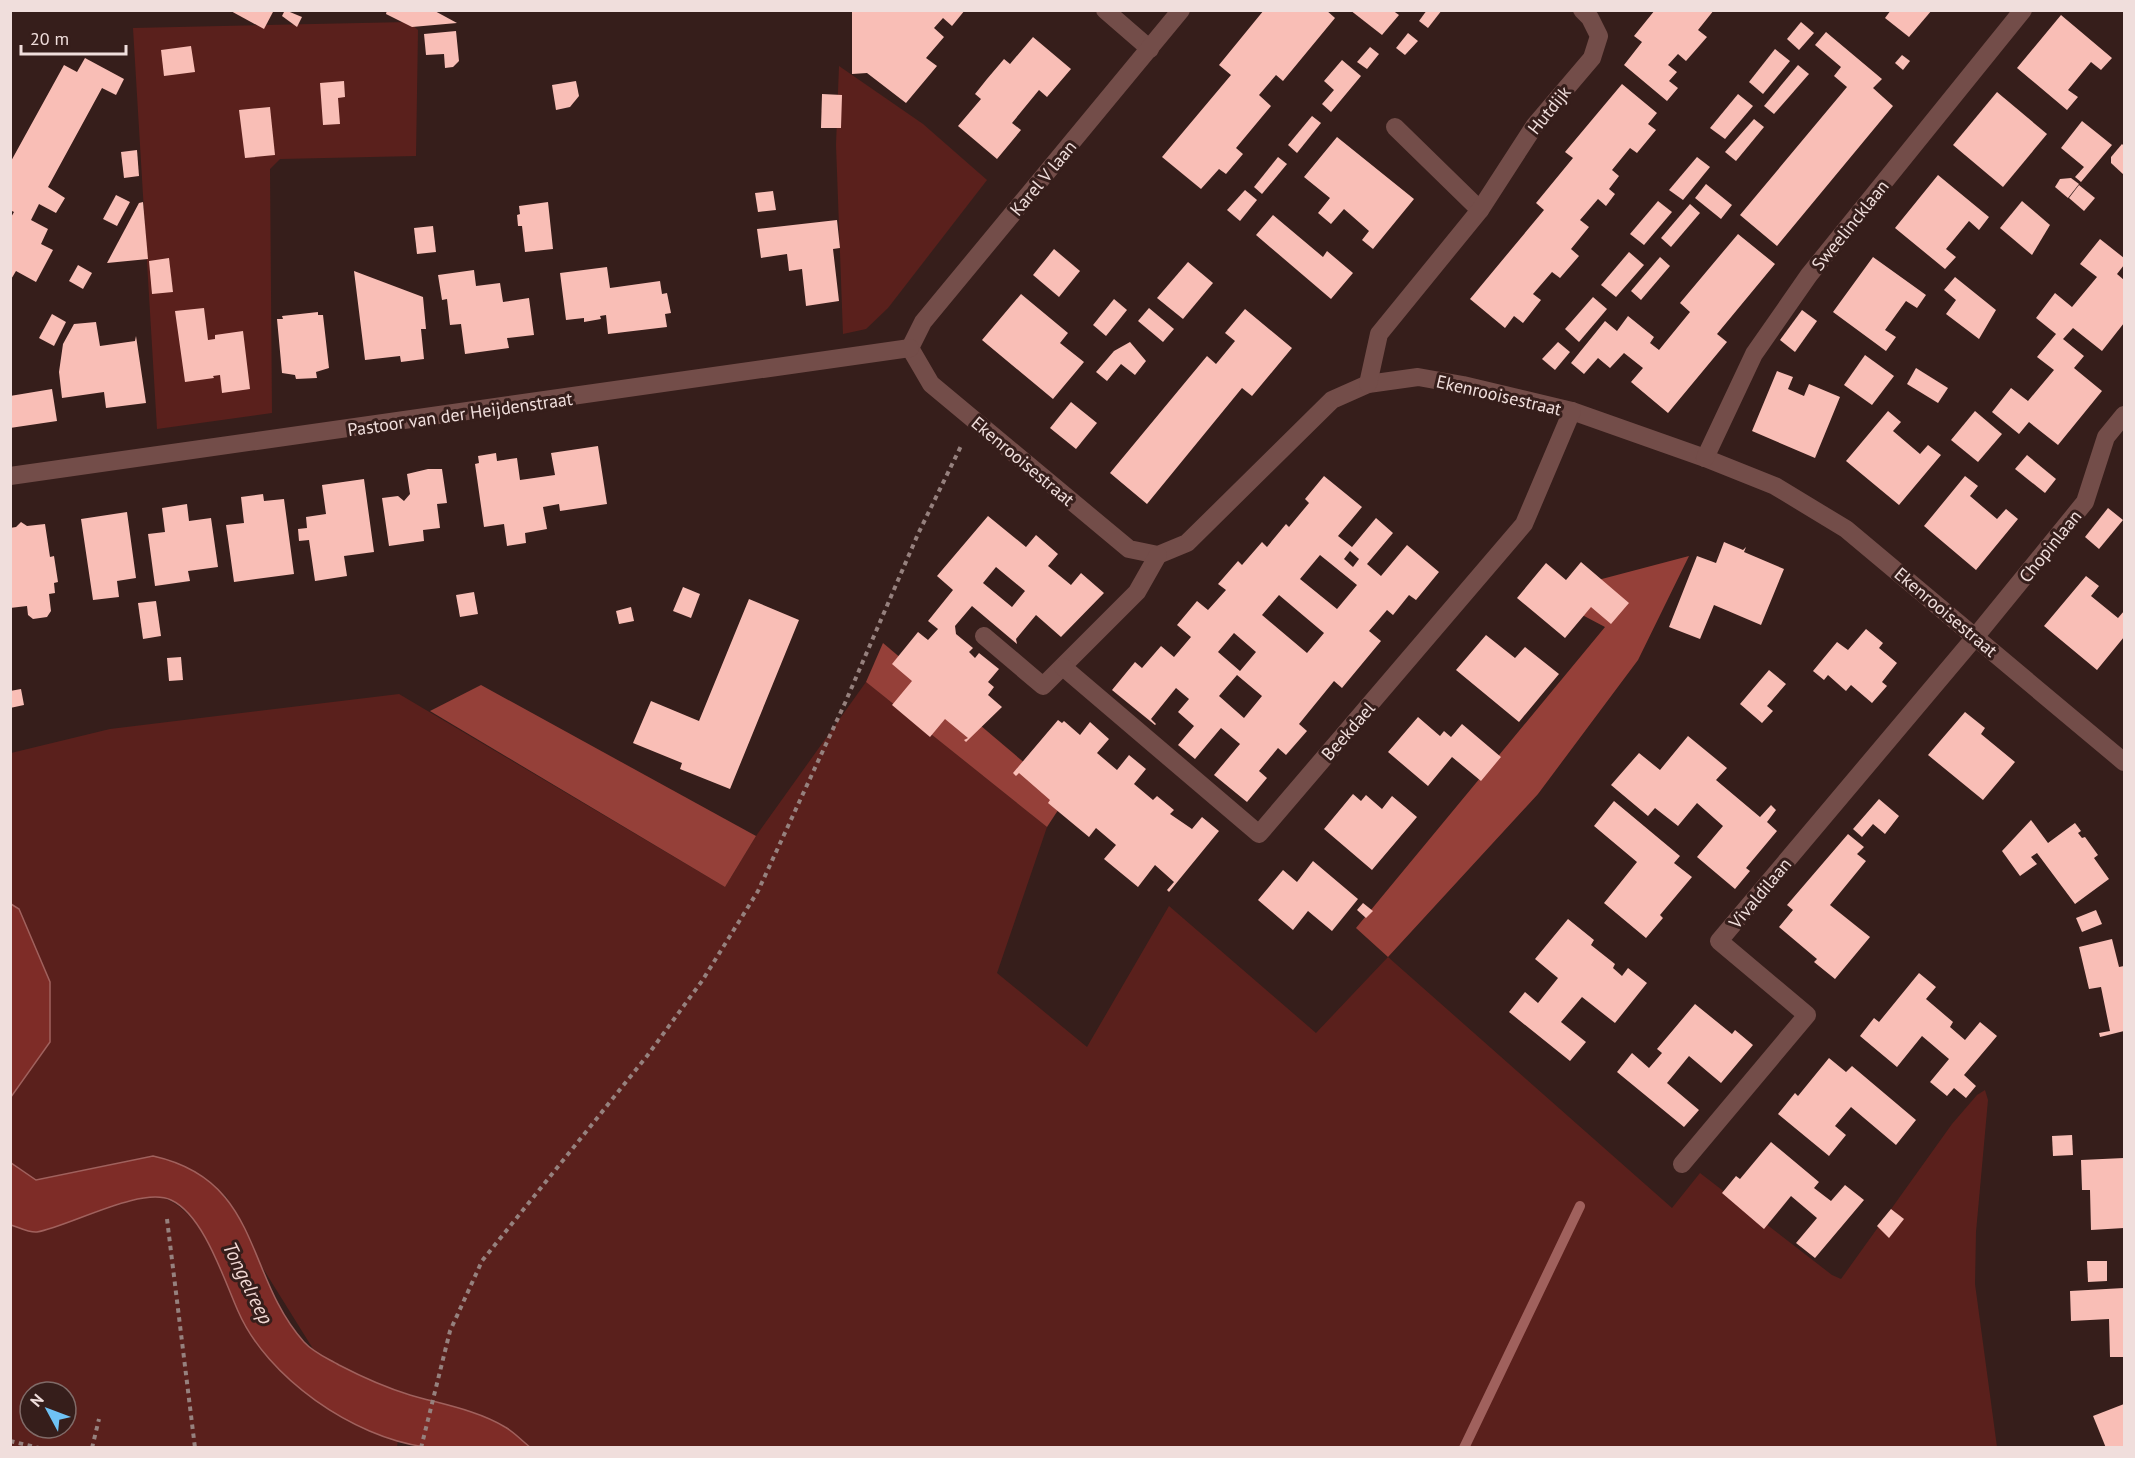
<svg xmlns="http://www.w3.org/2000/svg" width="2135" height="1458" font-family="'PT Sans',sans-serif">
	<rect width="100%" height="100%" fill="#361e1b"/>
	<g fill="#5a201c" fill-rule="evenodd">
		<path d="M409,22L418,30L416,156L280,159L270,169L272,413L157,429L133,28Z"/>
		<path d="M839,66L923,124L987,180L888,308L866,329L843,334L836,145Z"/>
		<path d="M866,682L1047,827L997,973L1087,1047L1169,906L1316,1033L1388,957L1672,1208L1700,1173L1832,1275L1841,1279L1952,1124L1977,1095L1985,1090L1988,1100L1976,1232L1975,1284L1997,1447H530L506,1427L473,1413L372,1383L315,1352L259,1262L226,1196L153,1156L36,1180L11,1163V1097L50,1042L11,904V753L110,729L399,694L725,887L756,836Z"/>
		<path d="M157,1196C200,1205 225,1274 238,1311L340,1416L398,1440L397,1447H11L10,1225L34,1232L137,1199ZM30,1392H66V1428H30Z"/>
	</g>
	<g fill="#954039">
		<path d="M1689,556L1638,660L1538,794L1388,957L1356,928L1605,627L1569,608L1598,580Z"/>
		<path d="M883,643L1066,798L1047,827L866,682Z"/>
		<path d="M481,685L756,836L725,887L430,711Z"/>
	</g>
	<g fill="#7e2c27" stroke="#a0615d" stroke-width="1.5">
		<path d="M11,904L19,909L50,982V1042L11,1097Z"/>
		<path d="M153,1156C262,1180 244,1275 304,1342C314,1353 327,1358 339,1365C362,1377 384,1387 410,1395C441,1404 477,1410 505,1427C514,1432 522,1441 530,1447C497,1448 457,1452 425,1447C353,1437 267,1378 238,1311C224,1280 204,1215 171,1200C141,1186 70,1226 37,1232C29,1233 18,1227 11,1225V1163L36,1180Z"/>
	</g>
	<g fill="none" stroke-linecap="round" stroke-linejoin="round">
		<path stroke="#a0615d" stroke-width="10" d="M1464,1448L1580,1206"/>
	</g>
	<g fill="#f9beb6" fill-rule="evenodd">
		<path d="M229,10H274L264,29Z"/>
		<path d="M285,10L302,17L297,27L282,16Z"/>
		<path d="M387,10H433L457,23L412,27L386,14Z"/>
		<path d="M852,10H965L952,26L943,18L934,28L944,37L926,58L937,66L906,103L867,73L852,74Z"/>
		<path d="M1264,10H1326L1335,18L1283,81L1276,75L1259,95L1271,106L1236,148L1243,154L1226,174L1219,169L1201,189L1162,157L1231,75L1219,65Z"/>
		<path d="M1350,10H1392L1399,15L1382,35Z"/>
		<path d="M1427,10H1442L1428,28L1419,21Z"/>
		<path d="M1655,10H1714L1698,30L1707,37L1686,61L1678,54L1668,65L1677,72L1669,81L1678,88L1667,101L1624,65L1642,42L1634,36Z"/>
		<path d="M1891,10H1932L1909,37L1885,18Z"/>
		<path d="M2061,15L2112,58L2101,70L2091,62L2068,90L2078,97L2067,110L2017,68Z"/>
		<path d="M1801,22L1814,33L1799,50L1787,39Z"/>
		<path d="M456,31L459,61L453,67L445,68L444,54L426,55L424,34Z"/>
		<path d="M1826,32L1882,79L1873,88L1893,106L1777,246L1740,215L1847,87L1834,76L1841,67L1815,45Z"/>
		<path d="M1408,33L1418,41L1405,55L1396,48Z"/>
		<path d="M1033,37L1071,69L1047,97L1039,90L1012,123L1021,130L997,159L958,126L981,99L975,94L987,79L1004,59L1010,64Z"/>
		<path d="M191,46L195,72L164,76L161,50Z"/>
		<path d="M1370,47L1379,54L1367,69L1357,62Z"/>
		<path d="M1775,49L1790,61L1763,94L1749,82Z"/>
		<path d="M1902,55L1910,61L1903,70L1895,63Z"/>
		<path d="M85,58L124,79L116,95L102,88L48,187L65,198L56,213L39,204L31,220L48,229L41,244L53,250L36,282L16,271L10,281V219L14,212L10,210V163L64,65L77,72Z"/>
		<path d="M1342,60L1361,76L1331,112L1322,104L1334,90L1324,81Z"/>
		<path d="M1798,65L1809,74L1774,114L1764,106Z"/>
		<path d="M344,81L345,97L338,98L340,124L323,125L320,83Z"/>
		<path d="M576,81L579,96L570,107L556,110L552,85Z"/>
		<path d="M1622,84L1657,113L1648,124L1656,130L1637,153L1630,148L1612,170L1619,176L1609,189L1615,194L1606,206L1598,199L1580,220L1589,227L1571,249L1579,256L1560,278L1552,272L1533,294L1541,300L1523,323L1514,316L1505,328L1470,299L1544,210L1536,203L1573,158L1565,152Z"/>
		<path d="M1997,92L2047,134L2003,187L1953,145Z"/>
		<path d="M822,94L842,95L841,128H821Z"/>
		<path d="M1738,94L1753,106L1725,139L1710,128Z"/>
		<path d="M270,107L275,155L245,158L239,110Z"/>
		<path d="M1312,116L1321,123L1297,153L1288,145Z"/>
		<path d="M1754,119L1764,127L1736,161L1725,152Z"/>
		<path d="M2082,121L2112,145L2081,182L2075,177L2084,167L2061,148Z"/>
		<path d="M1337,137L1414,199L1373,249L1362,240L1369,231L1344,209L1331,224L1318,213L1330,198L1304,177Z"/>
		<path d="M2122,144L2124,146V175L2111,163V157Z"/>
		<path d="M137,150L139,176L124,178L121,152Z"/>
		<path d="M1278,157L1287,164L1262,194L1254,187Z"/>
		<path d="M1697,157L1710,167L1683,200L1669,190Z"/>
		<path d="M1938,175L1989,217L1979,230L1969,221L1946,249L1956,257L1945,269L1895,228Z"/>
		<path d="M2071,178L2079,184L2068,198L2055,187L2060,179Z"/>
		<path d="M1706,184L1732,205L1721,219L1695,198Z"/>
		<path d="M2079,185L2095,198L2084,211L2069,198Z"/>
		<path d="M1245,190L1257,200L1240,221L1227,210Z"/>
		<path d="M773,191L776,210L758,212L755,193Z"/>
		<path d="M116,195L130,202L117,226L103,219Z"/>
		<path d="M1658,201L1672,212L1644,245L1630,234Z"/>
		<path d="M2022,201L2050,225L2032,255L2000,228Z"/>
		<path d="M143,202L148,259L107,263L139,203Z"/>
		<path d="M548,202L553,249L525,252L522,226H518L517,215L520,214L519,206Z"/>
		<path d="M1690,204L1700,213L1671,247L1661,238Z"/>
		<path d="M1273,215L1323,257L1327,251L1353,273L1331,299L1256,235Z"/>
		<path d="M837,220L840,248L833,249L839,301L806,306L802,269L789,271L787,254L761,258L757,229Z"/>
		<path d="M433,226L436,252L417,254L414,228Z"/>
		<path d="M1738,234L1775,264L1717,334L1727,342L1668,413L1631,382L1643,368L1624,353L1610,368L1598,358L1584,374L1571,363L1605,321L1617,331L1628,316L1654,337L1650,343L1659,350L1690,312L1680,303Z"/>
		<path d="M2100,239L2124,258V265L2117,274L2124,280V323L2102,351L2073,328L2063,339L2084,356L2074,368L2102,391L2058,445L2029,422L2019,434L1992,412L2011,388L2028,401L2054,370L2037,357L2056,334L2036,318L2055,293L2072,307L2097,277L2080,264Z"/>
		<path d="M1054,249L1080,271L1059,297L1033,275Z"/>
		<path d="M1629,252L1644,265L1616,297L1601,285Z"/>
		<path d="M1660,257L1670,266L1641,300L1631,291Z"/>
		<path d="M1873,257L1926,295L1917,308L1906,301L1885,330L1896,337L1886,351L1833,312Z"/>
		<path d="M169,258L173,292L152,294L149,261Z"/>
		<path d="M1188,262L1213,283L1183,319L1157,298Z"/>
		<path d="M78,265L92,273L83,289L69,281Z"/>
		<path d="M607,267L610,288L660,281L662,294L667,293L671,313L665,314L667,327L608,334L606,315L600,316L601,319L584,322V318L566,320L560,273Z"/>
		<path d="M474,270L476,286L500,283L503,302L529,298L534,335L507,338L509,348L465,354L461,324L450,325L447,299L442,300L438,275Z"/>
		<path d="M354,271L423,297L426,329H421L424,359L401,362L400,356L365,360Z"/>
		<path d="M1955,277L1996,310L1979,339L1946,314L1956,300L1944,290Z"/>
		<path d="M1021,294L1068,333L1060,343L1084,362L1053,399L982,340Z"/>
		<path d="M1593,297L1607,309L1579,342L1565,329Z"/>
		<path d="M1114,299L1127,310L1106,336L1093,325Z"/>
		<path d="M204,308L208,340L215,339V335L243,331L250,389L222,393L220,375L213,376L214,378L185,382L175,311Z"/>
		<path d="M1149,308L1174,329L1163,342L1138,321Z"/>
		<path d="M1245,309L1292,348L1252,396L1242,388L1147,504L1110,473L1207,356L1216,364L1235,341L1225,333Z"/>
		<path d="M1802,310L1817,321L1795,352L1780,340Z"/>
		<path d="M318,312V315H323L329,368L316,372L317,378L296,379L295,375L282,373L277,319H283L282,316Z"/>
		<path d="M52,314L66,322L54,346L39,338Z"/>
		<path d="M96,322L100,346L135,341L136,336L146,403L106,408L104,392L62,398L59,372L63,344L74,324Z"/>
		<path d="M1130,342L1146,361L1135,375L1121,364L1107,381L1096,372L1114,351Z"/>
		<path d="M1558,342L1570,352L1555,370L1542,359Z"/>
		<path d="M1865,355L1894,376L1872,405L1844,385Z"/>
		<path d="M1916,368L1948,388L1938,403L1907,384Z"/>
		<path d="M1777,371L1793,377L1788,389L1804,396L1809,384L1840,397L1815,458L1752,431Z"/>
		<path d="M52,389L57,421L10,428V396Z"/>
		<path d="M1071,402L1097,423L1076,449L1050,428Z"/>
		<path d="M1888,411L1901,422L1893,431L1920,454L1928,445L1941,455L1899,505L1846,461Z"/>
		<path d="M1975,411L2002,434L1978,462L1951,440Z"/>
		<path d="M598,446L607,504L560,511L559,504L543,507L547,529L525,533L526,543L507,546L504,524L484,527L475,464L479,463L478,456L496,453L497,461L517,458L520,480L555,475L551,453Z"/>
		<path d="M2027,455L2056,479L2045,493L2015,469Z"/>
		<path d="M428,469H442L447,503L437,504L440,528L423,530L424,541L389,546L382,498L398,496L404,501L410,494L407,474Z"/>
		<path d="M1324,476L1362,507L1338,536L1352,547L1376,518L1393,533L1367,564L1381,576L1407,545L1439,572L1416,600L1409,595L1393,615L1387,610L1369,631L1381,641L1342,688L1334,681L1299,724L1307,731L1286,755L1278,748L1259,771L1267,778L1247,802L1214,775L1240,744L1221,728L1195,759L1178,745L1194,726L1178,712L1189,699L1176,688L1151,719L1156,724L1155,725L1112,690L1135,662L1142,668L1161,646L1174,657L1191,637L1177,625L1197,601L1208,610L1226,590L1218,584L1238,561L1242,565L1262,542L1267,547L1286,524L1289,527L1309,503L1305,499ZM1350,551L1359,559L1353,567L1344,559ZM1320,555L1357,585L1337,609L1300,579ZM1279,595L1324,633L1307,653L1262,615ZM1234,633L1256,652L1240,671L1218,652ZM1237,675L1262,696L1244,718L1219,696Z"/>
		<path d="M1965,476L1978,486L1970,496L1997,519L2006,509L2018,519L1976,570L1924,526Z"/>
		<path d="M364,479L374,552L344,556L347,576L315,581L309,540L299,541L298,529L307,528L306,517L326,514L322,485Z"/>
		<path d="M263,494L264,501L284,499L294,574L234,582L226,525L244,523L241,497Z"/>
		<path d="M187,504L189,521L211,518L218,567L188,571L190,581L155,586L148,534L165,532L162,508Z"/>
		<path d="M2108,508L2123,520L2099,549L2085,537Z"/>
		<path d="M127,512L136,578L117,581L119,597L93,600L81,519Z"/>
		<path d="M988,516L1026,547L1036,535L1058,554L1048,566L1071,585L1081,573L1104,593L1061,637L1036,615L1016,639L1017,644L972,606L955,626L956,634L973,648L969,652L975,658L979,653L999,669L988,682L994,687L988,695L1002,707L966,742L964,740L968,738L945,719L930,737L892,705L912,681L892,664L918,632L928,640L938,629L928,621L953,590L937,576ZM996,567L1025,591L1012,607L983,583Z"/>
		<path d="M21,522L27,526L45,524L50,557L54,556L58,582L54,583L55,593L49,594L51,611L47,617L33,619L28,615L27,606L10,608V528L16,527Z"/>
		<path d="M1724,542L1743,550L1746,547L1744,552L1784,569L1761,625L1714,605L1700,639L1669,627L1697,556L1716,563Z"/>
		<path d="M1581,562L1629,603L1611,624L1591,607L1565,638L1517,598L1546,563L1566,580Z"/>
		<path d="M2086,576L2099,586L2091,596L2118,618L2124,611V637L2097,670L2044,626Z"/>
		<path d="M683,587L700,594L691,618L673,611Z"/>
		<path d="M474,592L478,614L460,617L456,595Z"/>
		<path d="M749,599L799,620L730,789L680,769L682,763L633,743L651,701L699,721Z"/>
		<path d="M156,601L161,636L143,639L138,603Z"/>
		<path d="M631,607L634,621L619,624L616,611Z"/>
		<path d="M1866,629L1883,643L1879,648L1897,663L1882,682L1887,686L1872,703L1851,685L1846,691L1828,675L1824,680L1813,671L1837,642L1848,650Z"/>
		<path d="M1486,635L1515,658L1525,647L1559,674L1519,722L1456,670Z"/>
		<path d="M181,657L183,680L169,681L167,658Z"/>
		<path d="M1769,670L1786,684L1767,706L1773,711L1762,723L1740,704Z"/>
		<path d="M21,689L24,705L10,708V691Z"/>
		<path d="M1965,712L1985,728L1981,734L2015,762L1983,800L1928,755Z"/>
		<path d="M1418,717L1440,736L1444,731L1451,737L1462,724L1501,757L1481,781L1452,757L1428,786L1388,752Z"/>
		<path d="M1058,720L1062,723L1064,721L1080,735L1090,722L1109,739L1097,753L1117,770L1129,755L1146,769L1134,784L1153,800L1157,796L1174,810L1170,814L1192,829L1202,817L1219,831L1169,892L1167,890L1174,882L1155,865L1138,887L1104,859L1116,845L1096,828L1089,837L1048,803L1050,800L1019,773L1016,776L1013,773Z"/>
		<path d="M1688,736L1727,768L1716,780L1760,817L1771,805L1776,810L1767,822L1777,831L1746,868L1750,871L1735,889L1697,857L1723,826L1697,803L1678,826L1655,808L1648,816L1611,785L1639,753L1660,770Z"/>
		<path d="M1353,794L1361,801L1366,795L1382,809L1392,796L1417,817L1372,870L1324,829Z"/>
		<path d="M1879,799L1899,816L1885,834L1873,824L1862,837L1853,829Z"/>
		<path d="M1614,801L1680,856L1674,863L1692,877L1660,915L1663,918L1646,938L1604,903L1637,862L1594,826Z"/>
		<path d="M2031,820L2048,843L2075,823L2081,831L2078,833L2082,838L2085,837L2098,855L2094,858L2109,879L2075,904L2037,853L2031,857L2037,864L2020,876L2002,851Z"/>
		<path d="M1848,834L1864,847L1857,854L1866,861L1830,905L1870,937L1835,979L1814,962L1817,959L1779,927L1793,910L1787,905Z"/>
		<path d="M1313,861L1358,899L1332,931L1308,911L1293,930L1258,900L1283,870L1297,882Z"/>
		<path d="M1363,903L1373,911L1366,918L1357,910Z"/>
		<path d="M2096,910L2102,924L2082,932L2076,918Z"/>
		<path d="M1568,919L1594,940L1591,945L1615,964L1613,968L1622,976L1628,968L1647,983L1615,1023L1582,997L1561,1022L1586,1042L1570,1061L1509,1012L1525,992L1538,1003L1558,978L1535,959Z"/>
		<path d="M2112,939L2119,967L2124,966V1031L2100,1037L2099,1033L2110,1031L2101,987L2089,989L2079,947Z"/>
		<path d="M1919,973L1936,987L1926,999L1953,1022L1950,1027L1965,1040L1980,1022L1997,1036L1964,1075L1976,1086L1966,1098L1954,1088L1947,1096L1930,1082L1949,1059L1922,1036L1897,1067L1860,1036L1874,1018L1879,1022Z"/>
		<path d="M1695,1004L1732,1034L1735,1030L1753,1045L1721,1083L1689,1056L1667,1083L1699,1110L1684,1127L1617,1072L1632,1053L1649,1068L1662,1053L1657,1049Z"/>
		<path d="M1829,1058L1846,1072L1852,1066L1916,1120L1896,1145L1851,1107L1835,1126L1846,1135L1829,1156L1778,1114L1795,1093L1798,1096Z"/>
		<path d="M2072,1135L2073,1155L2053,1156L2052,1136Z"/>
		<path d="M1771,1142L1819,1182L1814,1188L1831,1201L1845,1185L1864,1200L1815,1258L1796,1243L1817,1218L1791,1196L1764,1229L1722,1193L1736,1176L1740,1179Z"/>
		<path d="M2124,1158V1228L2091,1230L2090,1190H2082L2081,1160Z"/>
		<path d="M1891,1209L1904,1219L1889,1238L1877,1226Z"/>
		<path d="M2087,1261H2107V1281L2088,1282Z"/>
		<path d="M2124,1288V1357H2110L2109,1319L2071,1321L2070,1291Z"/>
		<path d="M2124,1404V1448H2106L2093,1416Z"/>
	</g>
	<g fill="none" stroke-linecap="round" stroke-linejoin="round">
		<g stroke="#96817e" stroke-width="4" stroke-dasharray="4.5 4.5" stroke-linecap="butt">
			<path d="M167,1219L195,1448"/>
			<path d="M10,1441L39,1448"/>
			<path d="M92,1448L99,1419"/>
			<path d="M421,1448L450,1331L482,1261L647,1056L702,981L758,891L845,703L918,534L962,444"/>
		</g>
		<g stroke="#734d49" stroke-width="18">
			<path d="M1105,10L1150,49"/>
			<path d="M1395,127L1480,210"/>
			<path d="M910,348L931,384L1129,549L1158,555L1187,543L1332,400L1368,384L1418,377L1463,385L1572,411L1705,458L1775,486L1846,529L2124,762"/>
			<path d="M910,348L923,322L1181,10"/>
			<path d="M1368,384L1379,334L1480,210L1535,125L1592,58L1599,36L1590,18L1582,10"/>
			<path d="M1705,458L1754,354L1809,275L2023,10"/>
			<path d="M10,476L910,348"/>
			<path d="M984,636L1043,686L1137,592L1158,555"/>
			<path d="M1063,667L1259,834L1524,524L1572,411"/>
			<path d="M1682,1164L1807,1015L1719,941L1976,636L2085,502L2106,437L2124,415"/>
		</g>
	</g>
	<g text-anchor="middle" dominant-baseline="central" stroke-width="6" stroke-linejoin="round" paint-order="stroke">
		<g font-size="18" fill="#f0dedc" stroke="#361e1b">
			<text transform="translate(1549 110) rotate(-51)">Hutdijk</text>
			<text transform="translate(1043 178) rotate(-50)">Karel V laan</text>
			<text transform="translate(1850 225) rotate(-51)">Sweelincklaan</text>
			<text transform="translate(1499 395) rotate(13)">Ekenrooisestraat</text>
			<text transform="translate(460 414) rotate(-8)">Pastoor van der Heijdenstraat</text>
			<text transform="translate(1023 461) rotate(40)">Ekenrooisestraat</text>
			<text transform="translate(2050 546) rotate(-51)">Chopinlaan</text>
			<text transform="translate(1946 612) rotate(40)">Ekenrooisestraat</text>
			<text transform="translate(1348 731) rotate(-49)">Beekdael</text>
			<text transform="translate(1760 893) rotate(-50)">Vivaldilaan</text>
		</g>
		<g font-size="20" font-style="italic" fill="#f2d9d5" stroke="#361e1b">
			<text transform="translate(248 1283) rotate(64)">Tongelreep</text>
		</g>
	</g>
	<rect width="2135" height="1458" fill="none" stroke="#f0dedc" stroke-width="24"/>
	<g transform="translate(48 1410) rotate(311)"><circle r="28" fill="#361e1b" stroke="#806b68" stroke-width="1.5"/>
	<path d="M0-4.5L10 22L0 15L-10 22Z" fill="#6fc2f4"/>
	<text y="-9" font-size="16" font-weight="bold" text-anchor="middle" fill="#f0dedc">N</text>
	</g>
	<path d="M21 45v9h105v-9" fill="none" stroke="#f0dedc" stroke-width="3"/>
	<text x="30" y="45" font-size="18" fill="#f0dedc" stroke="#361e1b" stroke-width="4.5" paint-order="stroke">20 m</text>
</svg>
